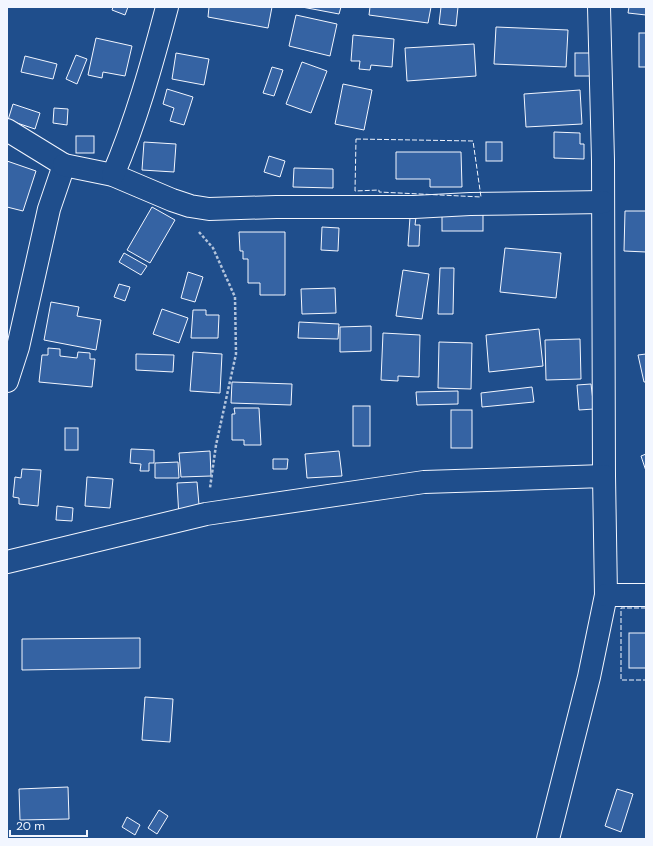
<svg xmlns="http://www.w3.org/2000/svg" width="653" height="846" font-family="'DM Sans',sans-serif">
	<rect width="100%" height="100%" fill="#1f4e8c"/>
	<g fill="#3563a3" stroke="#f2f6ff">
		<path d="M113,7H128L125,15L112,10Z"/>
		<path d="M209,7H272L268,28L208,17Z"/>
		<path d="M302,7H341L339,14Z"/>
		<path d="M370,7H431L428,23L369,15Z"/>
		<path d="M441,7H458L456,26L439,24Z"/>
		<path d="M629,7H646V15L628,13Z"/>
		<path d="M296,15L337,24L330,56L289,46Z"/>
		<path d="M496,27L568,30L566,67L494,64Z"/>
		<rect x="639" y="33" width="7" height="34"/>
		<path d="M353,35L394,39L392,67L371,65L370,70L359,69L360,61H351Z"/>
		<path d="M96,38L132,46L125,76L103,72L102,78L88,75Z"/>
		<path d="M474,44L476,76L407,81L405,48Z"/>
		<path d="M176,53L209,59L204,85L172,79Z"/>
		<rect x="575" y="53" width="15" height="23"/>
		<path d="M76,55L87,59L77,84L66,79Z"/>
		<path d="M25,56L57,64L53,79L21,72Z"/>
		<path d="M302,62L327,71L311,113L286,104Z"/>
		<path d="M272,67L283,70L274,96L263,93Z"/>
		<path d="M343,84L372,90L364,130L335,124Z"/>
		<path d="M167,89L193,97L184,125L170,121L174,108L163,104Z"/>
		<path d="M580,90L582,124L526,127L524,94Z"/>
		<path d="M13,104L40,113L35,129L8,120Z"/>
		<path d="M54,108L68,109L67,125L53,123Z"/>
		<path d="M554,132L580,133V144H584V159L554,158Z"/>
		<rect x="76" y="136" width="18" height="17"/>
		<path d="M144,142L176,144L174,172L142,170Z"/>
		<rect x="486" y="142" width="16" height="19"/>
		<path d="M396,152H461L462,187H430V179H396Z"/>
		<path d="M269,156L285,161L280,177L264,172Z"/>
		<path d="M7,161L36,171L23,211L7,207Z"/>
		<path d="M294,168L333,169V188L293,187Z"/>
		<path d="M152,207L175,220L150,263L127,250Z"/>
		<rect x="442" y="209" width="41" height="22"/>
		<path d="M625,211H646V252L624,251Z"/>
		<path d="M410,217H416L415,225H420L419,246H408Z"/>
		<path d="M322,227L339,228L338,251L321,250Z"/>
		<path d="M239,232H285V295H260V283H248V259H243V251H240Z"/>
		<path d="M505,248L561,253L556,298L500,292Z"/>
		<path d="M124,253L147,266L141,275L119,262Z"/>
		<path d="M440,268H454L453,314H438Z"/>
		<path d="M403,270L429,274L422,319L396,316Z"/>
		<path d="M188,272L203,277L195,302L181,298Z"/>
		<path d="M119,284L130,287L125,301L114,297Z"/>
		<path d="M335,288L336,313L302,314L301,289Z"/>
		<path d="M51,302L79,307L77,316L101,320L96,350L44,340Z"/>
		<path d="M162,309L188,318L179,343L153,334Z"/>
		<path d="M193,310H206V315H219L218,338H191Z"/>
		<path d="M299,322L339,324L338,339L298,338Z"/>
		<path d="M371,326V351L340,352V327Z"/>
		<path d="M539,329L543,366L489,372L486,335Z"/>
		<path d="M383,333L420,335L419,377L398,376V381L381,380Z"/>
		<path d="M580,339L581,379L546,380L545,340Z"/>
		<path d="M439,342L472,343L471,389L438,388Z"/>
		<path d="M48,348L60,349V356L77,358L78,352L90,353V359H95L92,387L39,382L42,355H48Z"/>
		<path d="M193,352L222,354L220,393L190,391Z"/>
		<path d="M136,354L174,355L173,372L136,370Z"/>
		<path d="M646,354V382H644L638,355Z"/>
		<path d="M232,382L292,384L291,405L231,403Z"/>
		<path d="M591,384L594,409L579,410L577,385Z"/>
		<path d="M532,387L534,402L482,407L481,393Z"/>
		<path d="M458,391V404L417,405L416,392Z"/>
		<rect x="353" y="406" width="17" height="40"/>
		<path d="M234,408H259L261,445H244V440H232V414H235Z"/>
		<rect x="451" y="410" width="21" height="38"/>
		<rect x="65" y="428" width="13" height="22"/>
		<path d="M131,449L154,450V463H149V471H140L141,464L130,463Z"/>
		<path d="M210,451L211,476L181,477L179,453Z"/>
		<path d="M339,451L342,476L307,478L305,454Z"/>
		<path d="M646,454V471L641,456Z"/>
		<path d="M273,459H288L287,469H273Z"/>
		<path d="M178,462L179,478H155V463Z"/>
		<path d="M22,469L41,470L38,506L19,504V498L13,497L15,477L21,478Z"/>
		<path d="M87,477L113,479L110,508L85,506Z"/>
		<path d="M197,482L200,516L179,517L177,483Z"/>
		<path d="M57,506L73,508L72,521L56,520Z"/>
		<rect x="629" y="633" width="17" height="35"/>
		<path d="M140,638V668L22,670V639Z"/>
		<path d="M145,697L173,699L170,742L142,740Z"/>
		<path d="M68,787L69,819L20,820L19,789Z"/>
		<path d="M617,789L633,794L621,832L605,826Z"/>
		<path d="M159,810L168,816L157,834L148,828Z"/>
		<path d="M127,817L140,825L135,835L122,827Z"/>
	</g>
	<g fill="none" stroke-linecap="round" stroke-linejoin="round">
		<defs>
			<g id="street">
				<path d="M599,7L603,160L604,476"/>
				<path d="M7,130L64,165L49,209L18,347L7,381"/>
				<path d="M64,165L113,175L172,200L190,206L209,209L276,207H414L470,204L603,202"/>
				<path d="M113,175C136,121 152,64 167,7"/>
				<path d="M7,562L206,514L424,482L604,476L606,595L589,677L548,839"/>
				<path d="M606,595H646"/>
			</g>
		</defs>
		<use href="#street" stroke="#f2f6ff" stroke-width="24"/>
		<path stroke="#b3c4dc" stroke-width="2.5" stroke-dasharray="3 2" stroke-linecap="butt" d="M199,232L213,248L235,297L236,354L216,445L210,488"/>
		<use href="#street" stroke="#1f4e8c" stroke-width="22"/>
		<g stroke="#f2f6ff" stroke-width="1" stroke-dasharray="5 2" stroke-linecap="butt">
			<path d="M356,139L473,141L481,197L379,192V190L355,191Z"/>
			<path d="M646,608H621V680H646"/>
		</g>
	</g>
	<rect width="653" height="846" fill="none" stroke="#f2f6ff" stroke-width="16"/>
	<path d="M10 830v6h77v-6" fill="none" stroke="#f2f6ff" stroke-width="2"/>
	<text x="16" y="830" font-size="12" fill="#f2f6ff" stroke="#1f4e8c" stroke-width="3" paint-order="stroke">20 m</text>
</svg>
